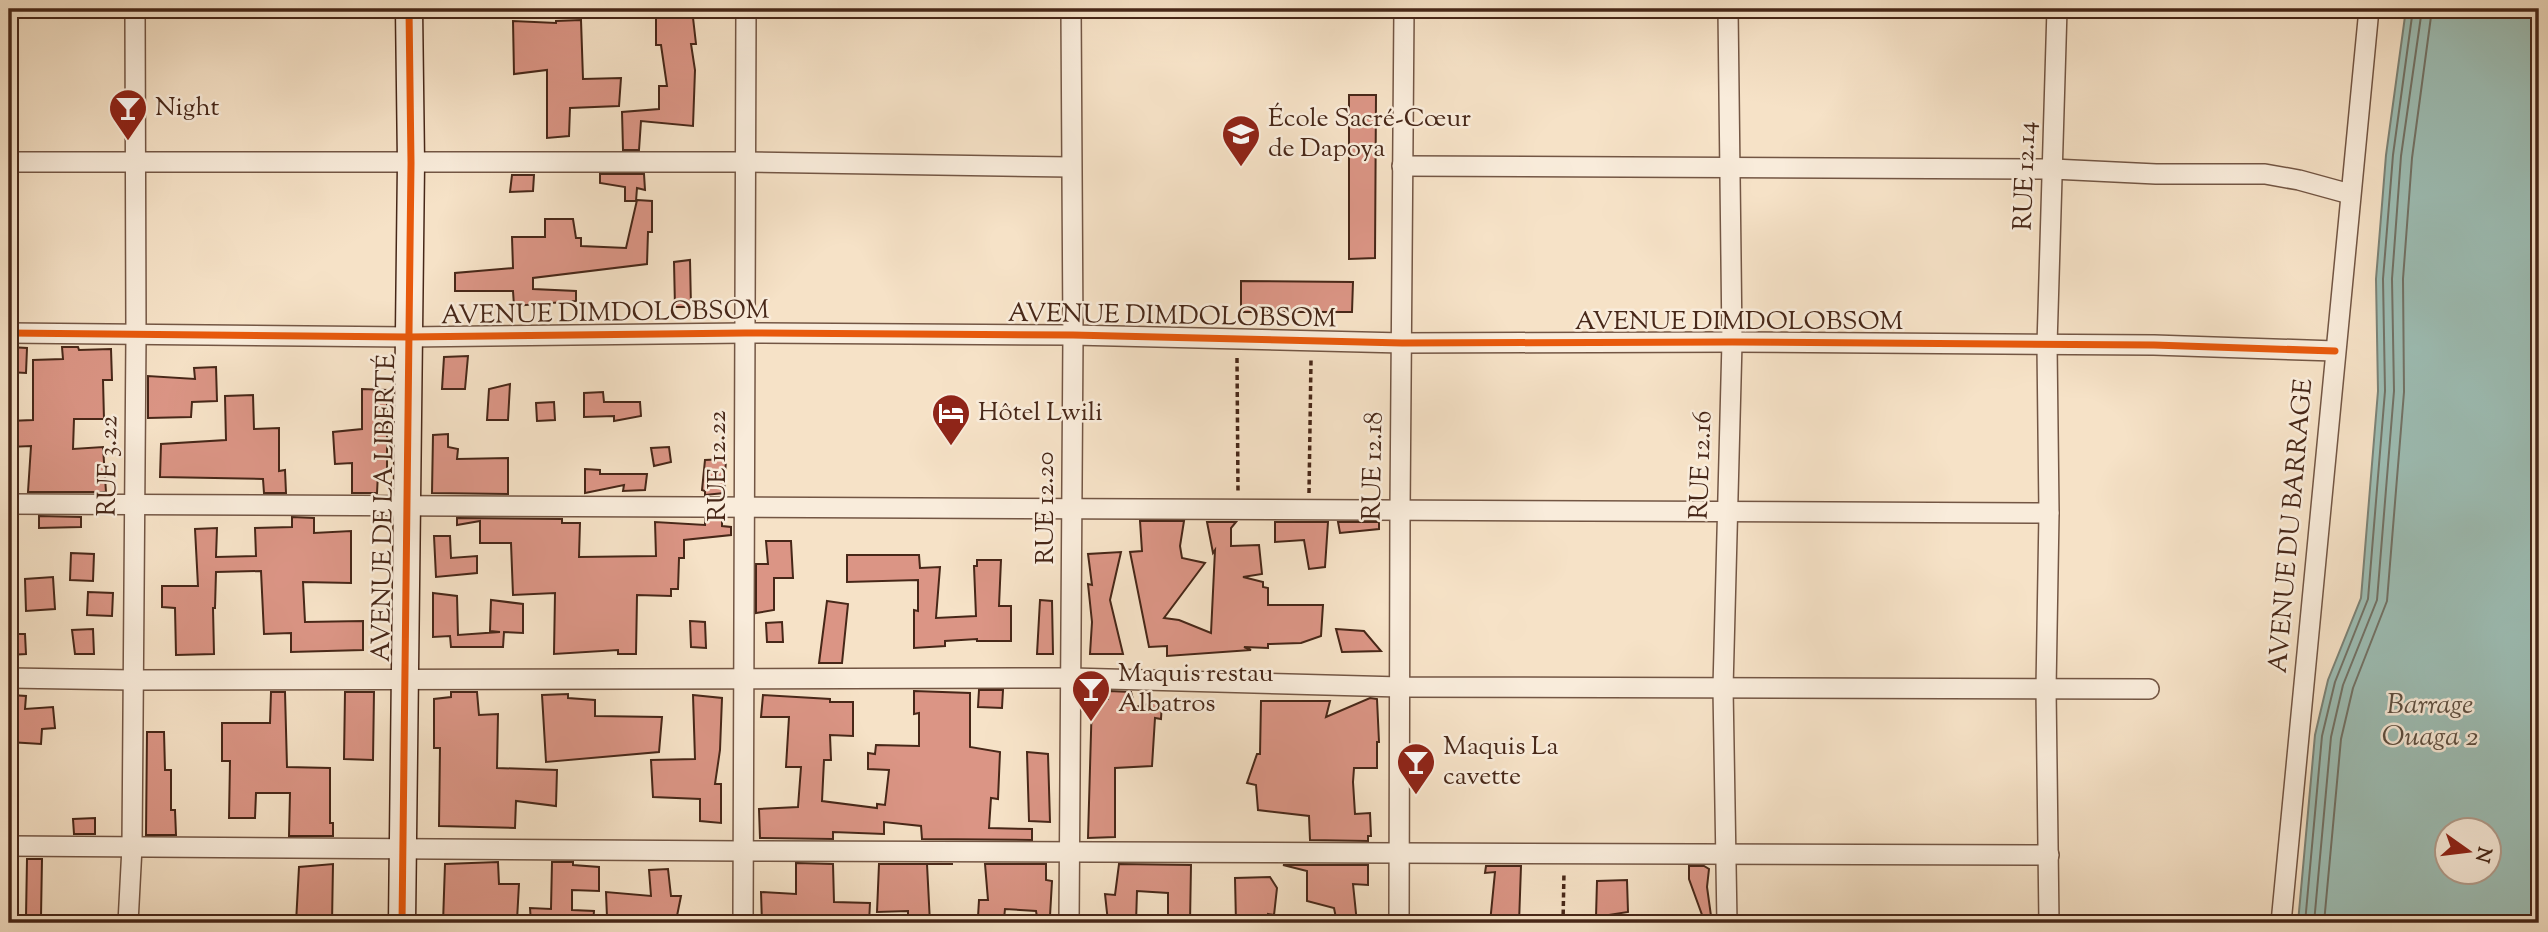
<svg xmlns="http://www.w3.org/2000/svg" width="2548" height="932" font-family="'Sorts Mill Goudy',serif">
	<rect width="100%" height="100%" fill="#f6e2c7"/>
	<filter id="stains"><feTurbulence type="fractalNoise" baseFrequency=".00286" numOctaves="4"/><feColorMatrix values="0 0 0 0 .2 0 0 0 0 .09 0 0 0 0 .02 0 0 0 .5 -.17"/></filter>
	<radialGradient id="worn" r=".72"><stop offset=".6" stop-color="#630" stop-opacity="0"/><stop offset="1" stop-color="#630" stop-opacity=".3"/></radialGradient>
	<path fill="#9dbeb5" stroke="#7b8276" stroke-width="2" fill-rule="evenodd" d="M2406,9H2539V923H2298L2315,735L2328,680L2361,598L2378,391L2376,279L2386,155ZM2446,830H2488V872H2446Z"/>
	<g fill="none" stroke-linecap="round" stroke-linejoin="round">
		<g stroke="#727266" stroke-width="2">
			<path d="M2305,923L2322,736L2335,682L2368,599L2385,391L2383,279L2393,155L2413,9"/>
			<path d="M2314,923L2331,737L2343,685L2377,600L2394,391L2392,279L2401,156L2422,9"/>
			<path d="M2324,923L2341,739L2353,688L2387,601L2404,392L2403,279L2412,158L2432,9"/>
		</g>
	</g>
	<g fill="#db9585" stroke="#472718" stroke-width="2">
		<path d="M656,9H692L696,44H691L695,70L693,126L641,121L639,150H623L622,112L659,109V86H667L661,45H656Z"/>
		<path d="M581,20L583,79L621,78L619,106L570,108L569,136L547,138V70L514,74L513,21L556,23V21Z"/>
		<path d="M1349,95H1376L1375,258L1349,259Z"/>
		<path d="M600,174H644L645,190L637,188L636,201H625V187L600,183Z"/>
		<path d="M512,175H534L533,191L510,192Z"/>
		<path d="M637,200L652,201V232H648L647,264L533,278V289L576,291V301L514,306L513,291H455V273L513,268L512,237H545V219H573L576,238H581V246L626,248Z"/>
		<path d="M690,260L691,307H675L674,262Z"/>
		<path d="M1241,281L1353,282L1352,312H1241Z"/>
		<path d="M9,347L27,348L26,373L9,372Z"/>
		<path d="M62,347H78L79,350L111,349L112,380H103L104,419H74L73,449L103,447L106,492H28L31,446L9,447V421L33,420V360L63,359Z"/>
		<path d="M468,356L465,389H442L444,357Z"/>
		<path d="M216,367L217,401L192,402L191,417L148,418V376L195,379L194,368Z"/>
		<path d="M510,384L508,420H487L489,389Z"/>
		<path d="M362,389L387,390V474L378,473L377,493H352V463L335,464L333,432L362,429Z"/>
		<path d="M603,392L604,402H640L641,416L614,421V416L584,417V393Z"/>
		<path d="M253,395L254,429L279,428V471L285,470L286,493H264L263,479L160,477L161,444L226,440L225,396Z"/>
		<path d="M554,402L555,420L537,421L536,403Z"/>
		<path d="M448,434V447L458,449L457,459L508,458V494L432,493L433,435Z"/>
		<path d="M669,447L671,462L654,466L651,448Z"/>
		<path d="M726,459L724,493L705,495V491L702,490L705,460Z"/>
		<path d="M585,469L600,470V474H647L645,490L623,491L624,485L585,493Z"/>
		<path d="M39,516L81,517V527L39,528Z"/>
		<path d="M292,517L314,518V533L351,531V583L303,582L305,622L363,621V650L291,652V633L264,634L261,571L216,572L215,608H213L214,654L176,655L175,608L162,607V586H198L195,529L217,528L216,557L256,556L255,528L292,527Z"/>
		<path d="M457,518L562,519V523H580L579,557L656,556L655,522L705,525V519H722V526L731,527V535L684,540V558H679L678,589H671V596L637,595L636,654H618V650L554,654L555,593L513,595L511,543H480V521L457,525Z"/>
		<path d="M1140,521H1184L1180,546L1182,558L1205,563L1164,618L1179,620L1211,633L1215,550L1213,553L1207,522H1236L1231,528V546L1259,545L1262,574L1243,577L1263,582V587L1268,588V605H1323L1321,636L1301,643L1268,644V648L1244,647L1251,650L1167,656V646L1149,647L1130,552L1142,551Z"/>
		<path d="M1275,522H1328L1325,567L1309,569L1304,540L1275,542Z"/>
		<path d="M1338,522H1379V529L1340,533Z"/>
		<path d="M434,536H450L451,558L477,556V573L436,577Z"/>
		<path d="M766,541H791L793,578H774V610L756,613V564H768Z"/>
		<path d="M1121,552L1110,600L1123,654H1090L1092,622L1088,584L1092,585L1088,554Z"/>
		<path d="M71,553L94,554L93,581L70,580Z"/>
		<path d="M847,555H919L920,568L940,567L936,618L976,616L974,566H977V560H1001L999,606H1011V641H977V639L945,641V646L914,648V610L918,611V580L847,582Z"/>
		<path d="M53,577L55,609L26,611L25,579Z"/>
		<path d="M88,592L113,593L112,616L87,615Z"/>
		<path d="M433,593L457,596L458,635L500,632L490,631L491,600L523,604V633L504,632L503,647H451L450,636L433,637Z"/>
		<path d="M1040,600L1052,601L1053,654H1037Z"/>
		<path d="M827,601L848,604L842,663H819Z"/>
		<path d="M690,621L705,622L706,648L691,647Z"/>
		<path d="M782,622L783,642H767L766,623Z"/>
		<path d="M93,629L94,654H75L72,630Z"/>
		<path d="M1336,629L1364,631L1381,651L1342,652Z"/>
		<path d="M9,634H25L26,654L9,655Z"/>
		<path d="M979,690H1003L1002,708L978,707Z"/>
		<path d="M914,691L970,693V747L1000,752L998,799L991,798L989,828L1032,829V840L922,839L921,826L884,822V834L833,832V839L760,838L759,809L798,807L801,767H786L789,717H761L763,695L830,699V702H853V736L830,735L831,760H824L822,801L877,808V804L885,805L889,770L868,769V753L875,754L876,745L919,746V713L914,714Z"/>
		<path d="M1109,691L1131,692L1135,707L1162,701L1161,719L1155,718L1152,766L1115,768V837L1088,838L1092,698L1108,699Z"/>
		<path d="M271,692H285L287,767L330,768V823H333V836H289L290,793H256L255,818H229L230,761H222V723H270Z"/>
		<path d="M345,692H374L373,760L344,759Z"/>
		<path d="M451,692H477L479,715L498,714L497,768L557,770L556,806L516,801L515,828L439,826L440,748H434V699L451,697Z"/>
		<path d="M568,694V698L595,700V716L662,717L659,752L546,762L542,695Z"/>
		<path d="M11,695L26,696L25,709L53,707L55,728L42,729L41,744L9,742Z"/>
		<path d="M693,695L722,698L720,750L715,784H721V823L700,821V799L653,797L651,760L695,759Z"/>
		<path d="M1370,698L1377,699L1379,742H1377V768H1354L1353,782L1355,814L1370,813L1371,836H1368V841L1310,840L1309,816L1258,810L1256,785L1247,783L1257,754H1260L1261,701H1330L1326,717Z"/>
		<path d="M147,732H164L165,770H171V810H175L176,835H146Z"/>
		<path d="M1027,752L1048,754L1050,822L1029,821Z"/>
		<path d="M95,818V834H74L73,819Z"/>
		<path d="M27,859H42L41,917H26Z"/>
		<path d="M498,862L499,884H519L517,920L502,919V923H443L445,864Z"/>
		<path d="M552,862H573V865L599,867V891L572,890V910L594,911L593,923H531L530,908L551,909Z"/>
		<path d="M796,863L833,864L834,902L870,903L869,923H839V919L776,920L775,923H762L761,892L796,894Z"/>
		<path d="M333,864L332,923H296L299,867Z"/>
		<path d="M879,864H953H927L930,923H908V911L877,912Z"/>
		<path d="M985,864H1046V880L1052,881L1050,916L1037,917L1036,911L1005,909L1004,919L978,917L979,900H988Z"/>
		<path d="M1119,864L1191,865L1190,923L1172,921L1168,914V893L1137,891L1136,923L1108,922L1105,894L1115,895Z"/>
		<path d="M1283,865H1368V885L1353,884L1357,923H1337L1334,908L1307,901V871Z"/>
		<path d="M1486,866H1521L1519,923H1490L1495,872L1485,873Z"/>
		<path d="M1689,866H1704L1709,869L1707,887L1712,923H1705L1689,879Z"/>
		<path d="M668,869L671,896H681L676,921L655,920V917H607L606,892L651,896L649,870Z"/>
		<path d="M1270,877L1277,888L1274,915L1268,914L1267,923H1236L1235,878Z"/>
		<path d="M1627,880L1628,912L1596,917L1597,881Z"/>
	</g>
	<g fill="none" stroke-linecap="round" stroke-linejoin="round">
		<defs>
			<g id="street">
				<path d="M9,162H745L1071,167"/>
				<path d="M1402,166L2053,169L2156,174H2265L2299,180L2350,194"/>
				<path d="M9,333L408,337L745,333L1073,335L1402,343L1732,342L2154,345L2335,351"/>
				<path d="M9,504L2049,513"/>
				<path d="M9,678L132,680L1072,678L1400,687L2149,689"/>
				<path d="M9,846L743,851L2049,855"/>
				<path d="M128,923L132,847L136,335L135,9"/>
				<path d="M743,923L746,9"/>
				<path d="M1069,923L1073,335L1071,9"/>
				<path d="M1399,923L1400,510L1404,9"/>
				<path d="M1727,923L1723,688L1732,342L1728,9"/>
				<path d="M2049,923L2046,689L2049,513L2047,345L2057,9"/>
				<path d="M2281,923L2369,9"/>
			</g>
			<path id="secondary" d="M402,923L411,163L409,9"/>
		</defs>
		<use href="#street" stroke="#735644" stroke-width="22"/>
		<use href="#secondary" stroke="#472718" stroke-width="29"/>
		<g stroke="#472718" stroke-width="3.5" stroke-dasharray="5 3.5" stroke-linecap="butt">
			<path d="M1237,358L1238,491"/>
			<path d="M1309,493L1311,360"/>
			<path d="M1563,923L1564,872"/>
		</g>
		<use href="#street" stroke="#f9ecdb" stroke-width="19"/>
		<use href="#secondary" stroke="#f9ecdb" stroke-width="26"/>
		<defs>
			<g id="cycleway">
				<path d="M9,333L408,337L745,333L1073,335L1402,343L1732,342L2154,345L2335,351"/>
				<path d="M402,923L411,163L409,9"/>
			</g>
		</defs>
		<use href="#cycleway" stroke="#f9ecdb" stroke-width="11"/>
		<use href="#cycleway" stroke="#e8590c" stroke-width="7"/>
	</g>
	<defs>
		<symbol id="bar-pin" viewBox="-11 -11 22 30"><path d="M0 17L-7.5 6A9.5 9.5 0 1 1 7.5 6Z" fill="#8f2418" stroke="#f9ecdb"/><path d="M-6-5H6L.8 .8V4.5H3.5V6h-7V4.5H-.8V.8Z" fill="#fff"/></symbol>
		<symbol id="school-pin" viewBox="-11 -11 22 30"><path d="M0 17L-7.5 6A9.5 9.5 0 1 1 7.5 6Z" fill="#8f2418" stroke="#f9ecdb"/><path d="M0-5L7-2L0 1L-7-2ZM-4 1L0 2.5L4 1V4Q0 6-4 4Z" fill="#fff"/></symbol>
		<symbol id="hotel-pin" viewBox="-11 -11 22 30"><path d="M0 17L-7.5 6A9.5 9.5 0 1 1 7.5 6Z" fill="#8f2418" stroke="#f9ecdb"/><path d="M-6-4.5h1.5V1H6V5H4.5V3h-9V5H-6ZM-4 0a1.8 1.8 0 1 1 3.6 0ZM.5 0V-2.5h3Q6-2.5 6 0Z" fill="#fff"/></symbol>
	</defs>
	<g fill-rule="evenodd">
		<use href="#bar-pin" x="106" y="86" width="44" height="60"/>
		<use href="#school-pin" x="1219" y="112" width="44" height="60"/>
		<use href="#hotel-pin" x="929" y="391" width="44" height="60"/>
		<use href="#bar-pin" x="1069" y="667" width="44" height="60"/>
		<use href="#bar-pin" x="1394" y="740" width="44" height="60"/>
	</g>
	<g text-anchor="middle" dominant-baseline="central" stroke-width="5" stroke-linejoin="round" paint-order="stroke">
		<g font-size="26" fill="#472718" stroke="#f9ecdb" text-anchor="start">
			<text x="155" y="108">Night</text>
			<text x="1268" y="119">École Sacré-Cœur<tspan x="1268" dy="30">de Dapoya</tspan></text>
			<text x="978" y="413">Hôtel Lwili</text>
			<text x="1118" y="674">Maquis restau<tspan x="1118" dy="30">Albatros</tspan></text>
			<text x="1443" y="747">Maquis La<tspan x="1443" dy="30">cavette</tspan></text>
		</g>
		<g font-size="26" fill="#472718" stroke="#f9ecdb">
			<text transform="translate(2026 176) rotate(-88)">RUE 12.14</text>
			<text transform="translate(605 314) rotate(-1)">AVENUE DIMDOLOBSOM</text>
			<text transform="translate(1172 317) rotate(1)">AVENUE DIMDOLOBSOM</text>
			<text x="1739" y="322">AVENUE DIMDOLOBSOM</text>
			<text transform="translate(1702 465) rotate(-88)">RUE 12.16</text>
			<text transform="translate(109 466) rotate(-89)">RUE 3.22</text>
			<text transform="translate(718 466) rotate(-90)">RUE 12.22</text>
			<text transform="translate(1374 466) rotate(-89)">RUE 12.18</text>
			<text transform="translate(385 508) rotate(-89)">AVENUE DE LA LIBERTÉ</text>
			<text transform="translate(1046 508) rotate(-90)">RUE 12.20</text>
			<text transform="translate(2292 526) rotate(-85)">AVENUE DU BARRAGE</text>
		</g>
		<g font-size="28" font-style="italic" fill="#5c4d3f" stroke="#f9ecdb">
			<text x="2430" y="706">Barrage<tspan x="2430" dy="32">Ouaga 2</tspan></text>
		</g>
	</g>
	<rect width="2548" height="932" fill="none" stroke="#f6e2c7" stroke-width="35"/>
	<rect x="10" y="10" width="2527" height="911" fill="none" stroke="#472718" stroke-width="3.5"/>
	<rect x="18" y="18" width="2513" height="897" fill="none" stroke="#472718" stroke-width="2"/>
	<g transform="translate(2468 851) rotate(104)"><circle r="33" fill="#f9ecdb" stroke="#b29d8d" stroke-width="2"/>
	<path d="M0-5L12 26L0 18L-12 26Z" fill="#8f2418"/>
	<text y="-10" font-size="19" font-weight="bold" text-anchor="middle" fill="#472718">N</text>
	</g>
	<rect width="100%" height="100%" filter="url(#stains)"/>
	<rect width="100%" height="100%" fill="url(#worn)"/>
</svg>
